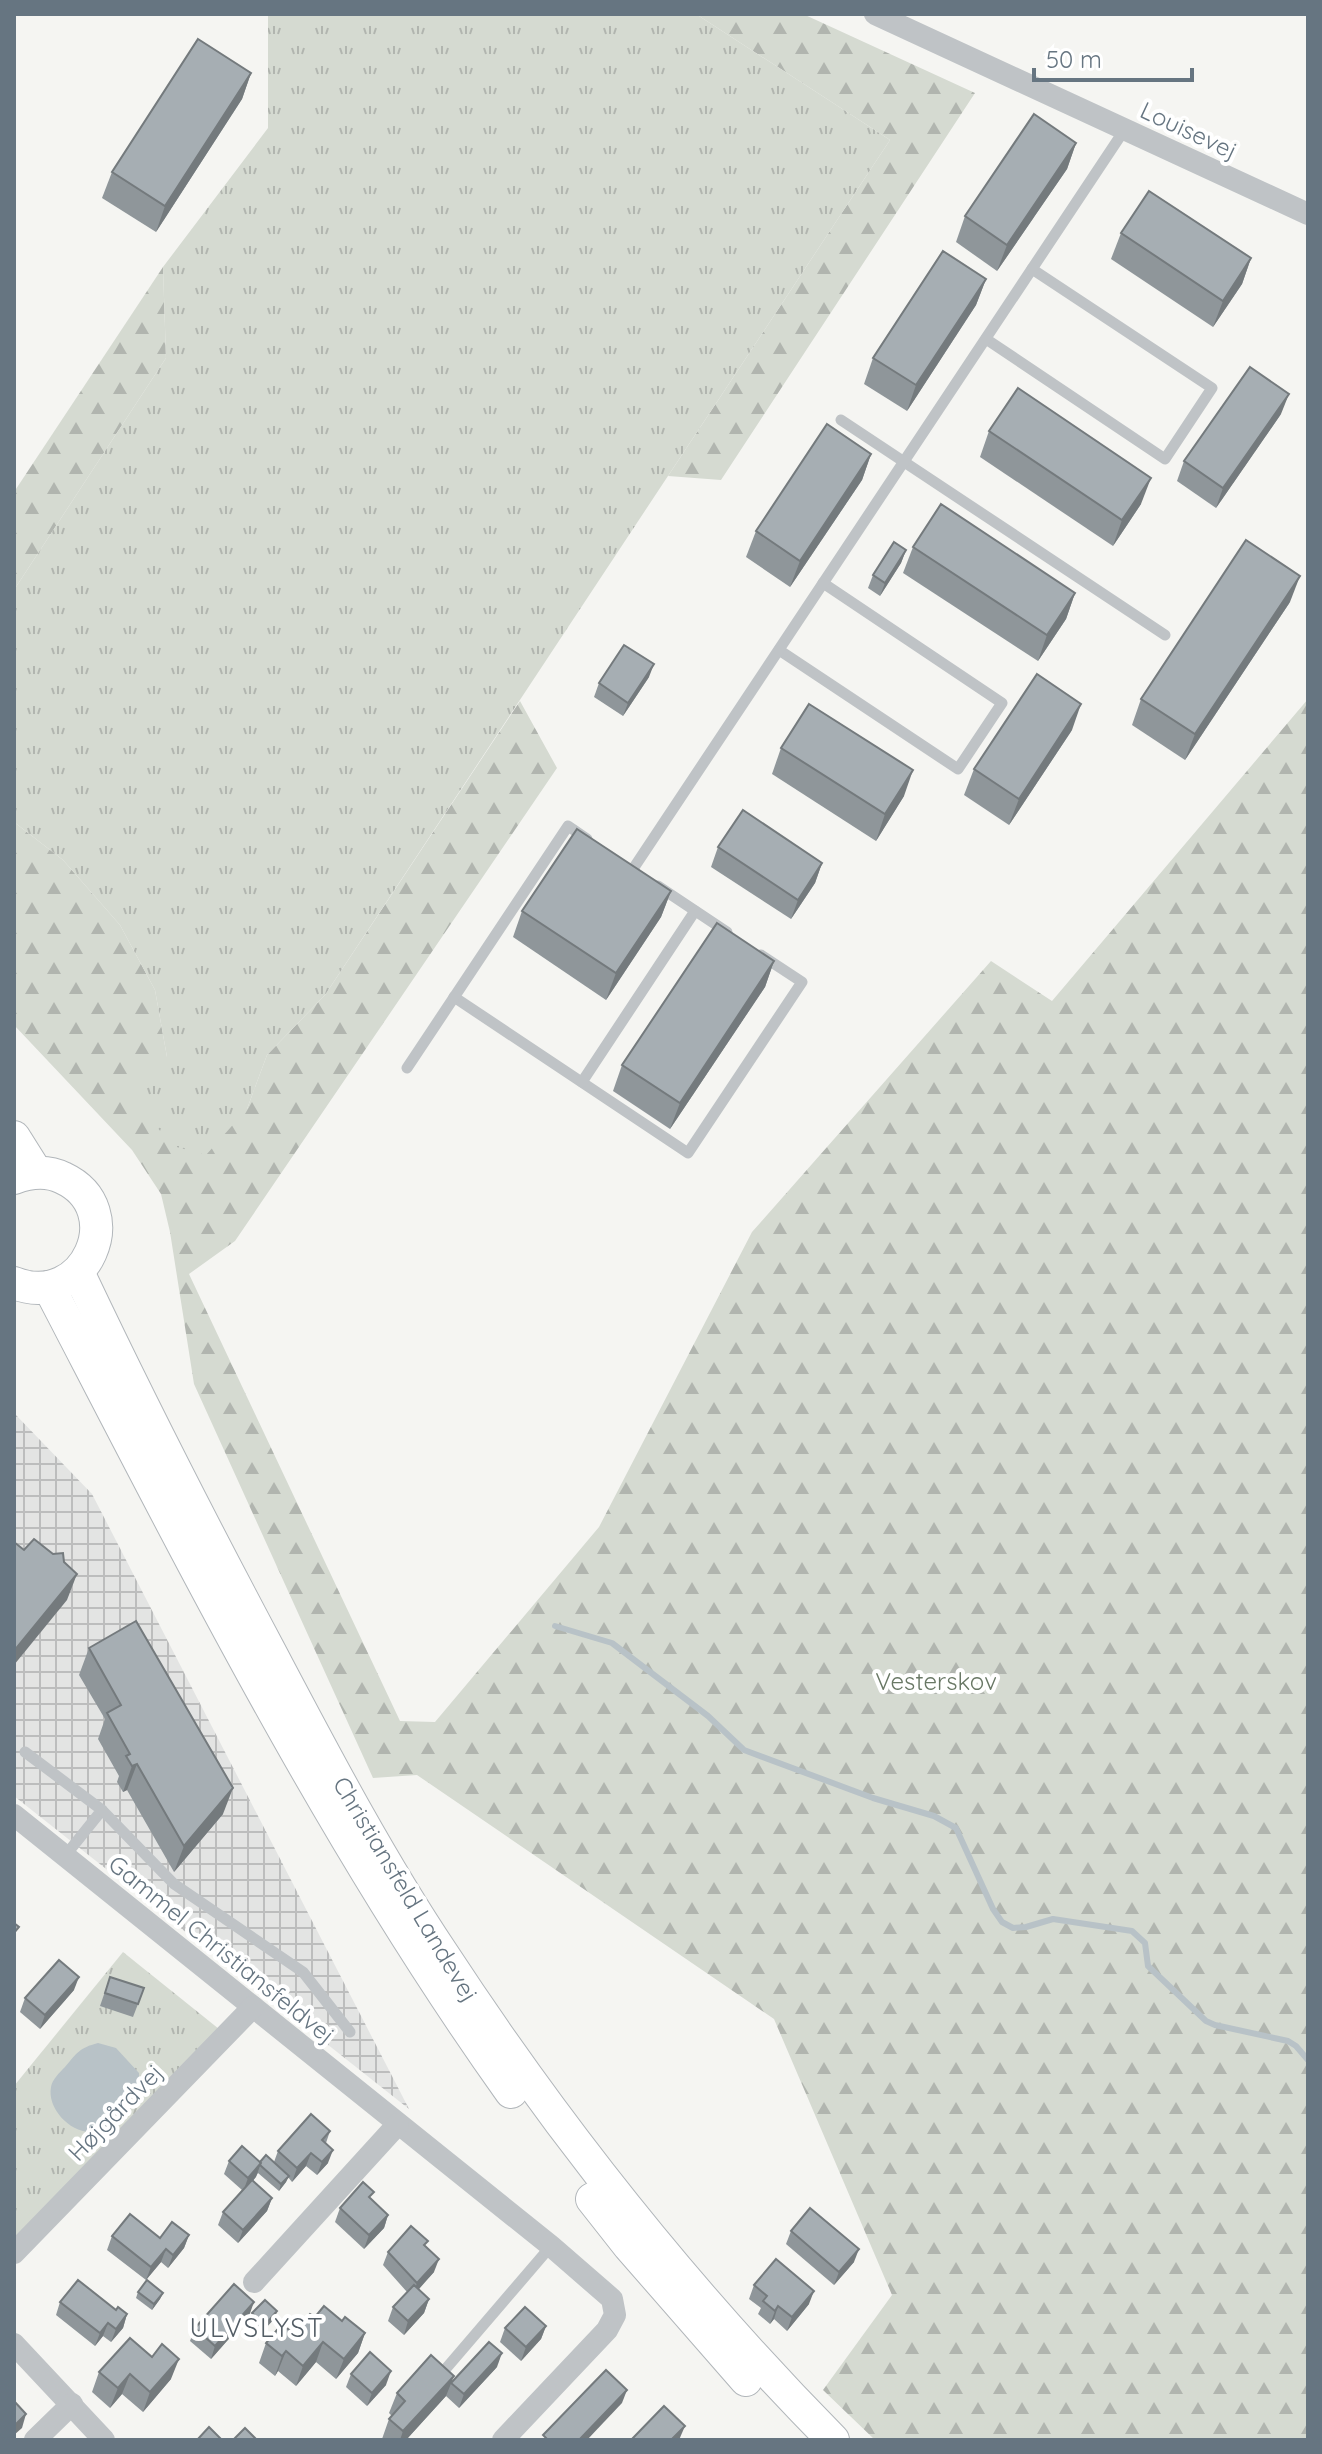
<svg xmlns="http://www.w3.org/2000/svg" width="1322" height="2454" font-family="Quicksand,sans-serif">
	<defs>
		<pattern id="industrial-grid" width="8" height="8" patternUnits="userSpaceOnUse" patternTransform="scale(2)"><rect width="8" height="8" fill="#e3e4e3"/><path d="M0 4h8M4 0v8" fill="none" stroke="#bcbdbd"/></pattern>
		<pattern id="forest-firs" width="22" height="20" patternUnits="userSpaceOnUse" patternTransform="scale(2)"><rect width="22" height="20" fill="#d5dad1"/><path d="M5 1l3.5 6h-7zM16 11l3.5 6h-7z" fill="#b1b5af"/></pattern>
		<pattern id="park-tufts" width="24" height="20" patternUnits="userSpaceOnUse" patternTransform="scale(2)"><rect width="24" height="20" fill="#d5dad1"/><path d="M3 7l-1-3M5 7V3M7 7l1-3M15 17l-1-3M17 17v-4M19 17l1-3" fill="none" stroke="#b1b5af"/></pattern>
	</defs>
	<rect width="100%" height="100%" fill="#f5f5f2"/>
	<path fill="url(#industrial-grid)" d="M14,1413L92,1494L409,2109L14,1796Z"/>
	<g fill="url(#forest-firs)">
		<path d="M696,14H803L975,93L721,480L668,476L890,140Z"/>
		<path d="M163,267L166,358L14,590V492Z"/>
		<path d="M1308,699V2440H875L823,2390L892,2295L774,2019L417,1775L373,1778L194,1384L170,1232L161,1194L132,1150L14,1025V822L63,860L120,925L155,990L167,1057L247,1109L267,1055L325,995L520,701L557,768L235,1241L189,1274L400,1721L435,1722L599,1527L752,1232L991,961L1052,1001Z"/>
	</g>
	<g fill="url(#park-tufts)">
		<path d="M268,14H696L890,140L325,995L267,1055L247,1109L206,1155L173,1146L126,1091L167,1057L155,990L120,925L63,860L14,822V590L166,358L163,267L268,128Z"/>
		<path d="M123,1952L219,2029L14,2238V2086Z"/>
	</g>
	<path fill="#b8c2c7" d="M98,2043L116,2048L139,2073C140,2090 132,2097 121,2110C116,2115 110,2124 104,2128C80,2143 46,2112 51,2087C52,2080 59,2073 65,2067C77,2053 79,2048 98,2043Z"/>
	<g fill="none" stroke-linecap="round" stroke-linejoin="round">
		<path stroke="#b8c2c7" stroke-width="6" d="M555,1626L612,1643L708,1716L744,1750L873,1798L934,1816L956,1828L993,1909L1002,1922L1013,1928L1026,1927L1053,1919L1132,1931L1145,1943L1148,1966L1206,2021L1215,2025L1288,2041L1296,2046L1308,2060"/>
		<defs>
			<g id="secondary">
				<path d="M14,1137L36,1172"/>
				<path d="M14,1178C30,1172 47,1170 63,1178C130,1209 86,1311 14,1283"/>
				<path d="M78,1272C138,1399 202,1524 268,1648C323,1752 377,1856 442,1953C556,2127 687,2292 833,2440"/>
				<path d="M49,1287C192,1562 331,1840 511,2092"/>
				<path d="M592,2199L629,2246L746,2380"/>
			</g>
		</defs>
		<use href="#secondary" stroke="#b1b6ba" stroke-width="34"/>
		<g stroke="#bfc3c6" stroke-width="11">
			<path d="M986,339L1165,459L1212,388L1032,269"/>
			<path d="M841,420L1165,635"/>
			<path d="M779,650L958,769L1002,703L823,583"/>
			<path d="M633,869L1125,129"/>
			<path d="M658,886L727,932"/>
			<path d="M454,997L688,1153L802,982L761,955"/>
			<path d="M407,1068L568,826L587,839"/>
			<path d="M582,1082L695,911"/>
			<path d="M25,1752L102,1810L65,1856"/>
			<path d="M102,1810L174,1884L303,1972L350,2032"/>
			<path d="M443,2372L551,2246"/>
		</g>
		<g stroke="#bfc3c6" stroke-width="22">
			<path d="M875,14L1308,214"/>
			<path d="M14,1815L551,2246L612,2299L615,2315L607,2330L503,2440"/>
			<path d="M14,2253L253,2007"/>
			<path d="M254,2282L398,2124"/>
			<path d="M14,2344L104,2440"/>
			<path d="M35,2440L72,2404"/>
		</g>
		<use href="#secondary" stroke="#fff" stroke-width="32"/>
	</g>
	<g fill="#8f969a">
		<path d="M251,73L242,99L156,232L102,198L112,172Z"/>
		<path d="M1076,143L1067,169L997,271L956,242L965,216Z"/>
		<path d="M1121,233L1251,258L1242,284L1213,327L1111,259Z"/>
		<path d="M986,279L976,305L907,411L864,384L873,358Z"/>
		<path d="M1281,414L1216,508L1177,481L1184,461Z"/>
		<path d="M989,431L1141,504L1113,546L980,457Z"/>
		<path d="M871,454L862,480L790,587L746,557L756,531Z"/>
		<path d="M913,547L1075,593L1066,619L1038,661L903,573Z"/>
		<path d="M906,550L901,563L880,596L868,588L873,575Z"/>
		<path d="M1290,602L1185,760L1132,725L1141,699Z"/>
		<path d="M649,677L623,716L594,697L599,683Z"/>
		<path d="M1072,730L1009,825L964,795L974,769Z"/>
		<path d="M781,748L904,796L876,841L772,774Z"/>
		<path d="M718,847L822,863L815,883L791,919L711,867Z"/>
		<path d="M671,891L661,917L606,1000L513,937L522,911Z"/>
		<path d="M774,961L765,987L670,1129L613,1091L622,1065Z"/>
		<path d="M89,1648L223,1814L174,1872L127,1790L123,1792L117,1782L119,1776L98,1739L105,1719L79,1675Z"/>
		<path d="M110,1977L138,2004L133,2017L100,2006Z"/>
		<path d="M74,1990L40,2029L20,2012L25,1998Z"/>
		<path d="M330,2131L326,2143L328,2163L317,2175L306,2166L292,2182L288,2177L286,2182L279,2191L258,2173L253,2181L272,2198L267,2211L238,2243L218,2225L223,2212L242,2190L224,2174L229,2161L274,2162L278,2151Z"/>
		<path d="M371,2199L388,2215L384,2228L364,2249L335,2222L340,2208Z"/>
		<path d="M791,2231L854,2262L834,2285L786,2244Z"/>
		<path d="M189,2235L184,2248L168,2268L161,2262L146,2280L107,2250L112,2236L160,2238Z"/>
		<path d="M426,2247L434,2272L418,2289L429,2299L424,2313L404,2335L388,2321L393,2307L407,2292L383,2265L388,2252Z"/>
		<path d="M754,2285L809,2304L787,2331L774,2319L770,2324L758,2314L761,2308L749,2299Z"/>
		<path d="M138,2292L163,2293L160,2299L152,2310L136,2298Z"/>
		<path d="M60,2302L127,2314L123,2328L111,2342L103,2336L95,2346L56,2315Z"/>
		<path d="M252,2313L275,2318L262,2332L250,2320Z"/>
		<path d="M249,2316L211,2359L190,2341L195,2328Z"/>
		<path d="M315,2317L342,2321L365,2333L358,2353L336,2379L316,2362L296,2386L278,2371L275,2376L259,2363L266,2343L294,2334Z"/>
		<path d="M546,2326L541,2339L521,2361L500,2342L505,2328Z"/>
		<path d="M497,2367L459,2408L446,2396L406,2440H383L382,2439L389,2419L392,2416L389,2413L397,2393L451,2383Z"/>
		<path d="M99,2372L171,2379L143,2412L122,2394L110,2408L92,2392Z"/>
		<path d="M351,2374L386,2385L367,2406L346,2387Z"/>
	</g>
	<g fill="#747a7d">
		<path d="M251,73L242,99L156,232L165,206Z"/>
		<path d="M1076,143L1067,169L997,271L1007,245Z"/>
		<path d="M1251,258L1242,284L1213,327L1223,301Z"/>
		<path d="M986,279L976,305L907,411L916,385Z"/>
		<path d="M1289,394L1281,414L1216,508L1223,488Z"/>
		<path d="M871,454L862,480L790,587L800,561Z"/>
		<path d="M1151,478L1141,504L1113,546L1122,520Z"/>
		<path d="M906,550L901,563L880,596L885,583Z"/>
		<path d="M1300,576L1290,602L1185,760L1195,734Z"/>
		<path d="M1075,593L1066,619L1038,661L1047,635Z"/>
		<path d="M654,664L649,677L623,716L628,703Z"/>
		<path d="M1081,704L1072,730L1009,825L1019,799Z"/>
		<path d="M913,770L904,796L876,841L885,814Z"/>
		<path d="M822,863L815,883L791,919L798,900Z"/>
		<path d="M671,891L661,917L606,1000L616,973Z"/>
		<path d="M774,961L765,987L670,1129L680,1103Z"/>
		<path d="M77,1574L67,1600L14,1665V1651Z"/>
		<path d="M137,1764L127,1790L123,1792L132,1766Z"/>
		<path d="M233,1788L223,1814L174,1872L184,1846Z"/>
		<path d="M79,1977L74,1990L40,2029L45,2015Z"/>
		<path d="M333,2150L328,2163L317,2175L322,2162Z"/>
		<path d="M311,2153L306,2166L292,2182L297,2168Z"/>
		<path d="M261,2163L256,2177L243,2192L248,2178Z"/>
		<path d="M289,2176L286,2182L279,2191L281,2184Z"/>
		<path d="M272,2198L267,2211L238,2243L243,2230Z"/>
		<path d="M388,2215L384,2228L364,2249L369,2235Z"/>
		<path d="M189,2235L184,2248L168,2268L173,2255Z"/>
		<path d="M166,2249L161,2262L146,2280L151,2267Z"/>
		<path d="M859,2249L854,2262L834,2285L839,2272Z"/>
		<path d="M439,2259L434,2272L412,2297L417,2283Z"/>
		<path d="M814,2291L809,2304L787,2331L792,2317Z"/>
		<path d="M163,2293L160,2299L152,2310L154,2304Z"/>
		<path d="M429,2299L424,2313L404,2335L408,2321Z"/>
		<path d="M254,2302L249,2316L211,2359L215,2346Z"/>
		<path d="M778,2306L774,2319L770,2324L775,2311Z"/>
		<path d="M277,2311L275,2318L262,2332L265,2325Z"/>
		<path d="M127,2314L123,2328L111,2342L116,2329Z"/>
		<path d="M108,2323L103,2336L95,2346L100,2333Z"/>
		<path d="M546,2326L541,2339L521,2361L526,2347Z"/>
		<path d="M365,2333L358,2353L336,2379L344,2359Z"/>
		<path d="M323,2342L316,2362L296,2386L303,2366Z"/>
		<path d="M286,2351L278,2371L275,2376L282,2356Z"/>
		<path d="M502,2353L497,2367L459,2408L464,2394Z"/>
		<path d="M179,2359L171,2379L143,2412L150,2392Z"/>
		<path d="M391,2371L386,2385L367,2406L372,2393Z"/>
		<path d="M130,2374L122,2394L110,2408L118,2388Z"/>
		<path d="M454,2376L446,2396L406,2440H400L403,2431Z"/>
		<path d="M627,2390L622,2403L587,2440H579Z"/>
		<path d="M26,2414L22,2428L14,2435V2426Z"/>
		<path d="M685,2426L679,2440H671Z"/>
	</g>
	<g fill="#a6aeb3" stroke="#747a7d" stroke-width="2">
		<path d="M198,39L251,73L165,206L112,172Z"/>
		<path d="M1034,114L1076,143L1007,245L965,216Z"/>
		<path d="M1149,191L1251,258L1223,301L1121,233Z"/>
		<path d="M943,251L986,279L916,385L873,358Z"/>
		<path d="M1250,367L1289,394L1223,488L1184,461Z"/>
		<path d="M1018,388L1151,478L1122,520L989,431Z"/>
		<path d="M827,424L871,454L800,561L756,531Z"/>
		<path d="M941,504L1075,593L1047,635L913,547Z"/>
		<path d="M1246,540L1300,576L1195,734L1141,699Z"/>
		<path d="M894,542L906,550L885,583L873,575Z"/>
		<path d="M624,645L654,664L628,703L599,683Z"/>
		<path d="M1037,674L1081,704L1019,799L974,769Z"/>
		<path d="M809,704L913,770L885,814L781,748Z"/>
		<path d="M743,810L822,863L798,900L718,847Z"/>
		<path d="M577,829L671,891L616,973L522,911Z"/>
		<path d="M717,923L774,961L680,1103L622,1065Z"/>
		<path d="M34,1539L53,1554L63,1553L64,1562L77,1574L14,1651V1542L24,1550Z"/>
		<path d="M136,1621L233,1788L184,1846L137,1764L132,1766L126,1756L130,1754L107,1713L121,1705L89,1648Z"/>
		<path d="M14,1923L19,1927L14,1933Z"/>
		<path d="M59,1960L79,1977L45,2015L25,1998Z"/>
		<path d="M110,1977L144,1988L138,2004L105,1993Z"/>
		<path d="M311,2114L330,2131L322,2140L333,2150L322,2162L311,2153L297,2168L278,2151Z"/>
		<path d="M242,2146L261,2163L248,2178L229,2161Z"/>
		<path d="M266,2155L289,2176L281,2184L260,2165L261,2163L260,2162Z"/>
		<path d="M252,2180L272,2198L243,2230L223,2212Z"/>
		<path d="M363,2182L374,2192L369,2197L388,2215L369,2235L340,2208Z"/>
		<path d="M810,2208L859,2249L839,2272L791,2231Z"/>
		<path d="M130,2214L160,2238L172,2222L189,2235L173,2255L166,2249L151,2267L112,2236Z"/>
		<path d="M411,2226L428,2241L424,2245L439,2259L417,2283L388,2252Z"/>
		<path d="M776,2259L814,2291L792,2317L778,2306L775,2311L763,2301L767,2296L754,2285Z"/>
		<path d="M78,2280L116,2310L118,2307L127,2314L116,2329L108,2323L100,2333L60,2302Z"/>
		<path d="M147,2280L163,2293L154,2304L138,2292Z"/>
		<path d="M234,2284L254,2302L215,2346L195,2328Z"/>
		<path d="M414,2285L429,2299L408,2321L393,2307Z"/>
		<path d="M265,2300L277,2311L265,2325L252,2313Z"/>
		<path d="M324,2306L342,2321L345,2317L365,2333L344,2359L323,2342L303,2366L286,2351L282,2356L266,2343L282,2324L294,2334L310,2314L315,2317Z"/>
		<path d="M525,2307L546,2326L526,2347L505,2328Z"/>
		<path d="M130,2338L152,2357L162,2344L179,2359L150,2392L130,2374L118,2388L99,2372Z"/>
		<path d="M489,2342L502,2353L464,2394L451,2383Z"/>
		<path d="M370,2352L391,2371L372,2393L351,2374Z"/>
		<path d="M431,2355L454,2376L403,2431L389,2419L405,2401L397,2393Z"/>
		<path d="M606,2370L627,2390L579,2440H548L543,2435Z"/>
		<path d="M14,2401L26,2414L14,2426Z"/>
		<path d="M664,2406L685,2426L671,2440H631Z"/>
		<path d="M209,2427L222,2440H197Z"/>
		<path d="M245,2428L257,2440H233Z"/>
	</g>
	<g text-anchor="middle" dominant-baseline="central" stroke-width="8" stroke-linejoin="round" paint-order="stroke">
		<g font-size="24" fill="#667581" stroke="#fff">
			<text transform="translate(1189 130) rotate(25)">Louisevej</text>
			<text transform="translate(406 1889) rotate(59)">Christiansfeld Landevej</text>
			<text transform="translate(222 1949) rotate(39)">Gammel Christiansfeldvej</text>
			<text transform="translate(115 2112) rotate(-46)">Højgårdvej</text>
		</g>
		<g font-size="24" fill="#697865" stroke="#fff">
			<text x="936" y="1681">Vesterskov</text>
		</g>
		<g font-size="26" letter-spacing="2" fill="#545e66" stroke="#fff">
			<text x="257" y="2327">ULVSLYST</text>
		</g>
	</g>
	<rect width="1322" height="2454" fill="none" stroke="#667581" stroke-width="32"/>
	<path d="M1034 68v12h158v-12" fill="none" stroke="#667581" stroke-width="4"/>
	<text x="1046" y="68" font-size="24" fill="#667581" stroke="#ffffff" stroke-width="6" paint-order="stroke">50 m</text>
</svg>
